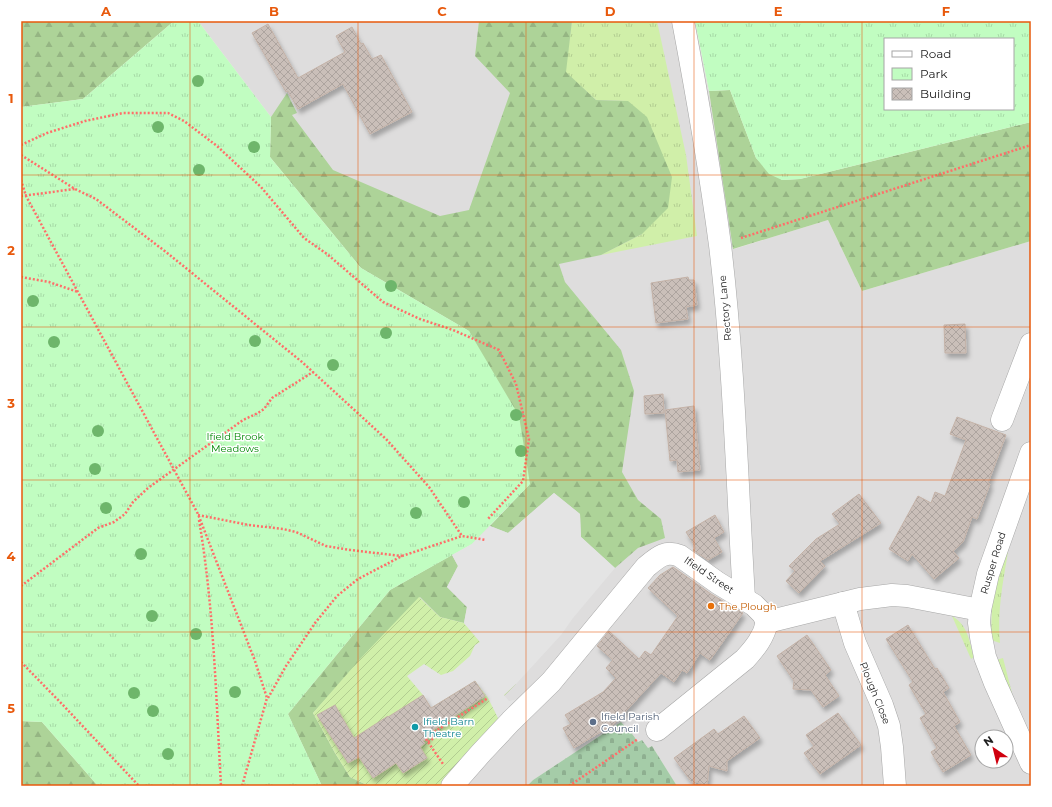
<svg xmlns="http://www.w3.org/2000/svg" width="1052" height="807" font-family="Montserrat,sans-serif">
	<defs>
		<pattern id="grass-tufts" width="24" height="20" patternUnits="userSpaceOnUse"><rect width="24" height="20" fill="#d0efa9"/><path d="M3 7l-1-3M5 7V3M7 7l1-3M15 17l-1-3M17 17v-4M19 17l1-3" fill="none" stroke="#b2cd91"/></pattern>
		<pattern id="forest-firs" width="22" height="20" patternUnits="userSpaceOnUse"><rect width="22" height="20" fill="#add398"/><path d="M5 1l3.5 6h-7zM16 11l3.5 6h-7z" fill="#95b583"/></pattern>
		<pattern id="cemetery-stones" width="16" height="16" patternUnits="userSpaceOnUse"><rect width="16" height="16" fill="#a5cca8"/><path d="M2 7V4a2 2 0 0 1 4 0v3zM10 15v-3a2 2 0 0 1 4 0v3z" fill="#8eaf90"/></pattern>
		<pattern id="park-tufts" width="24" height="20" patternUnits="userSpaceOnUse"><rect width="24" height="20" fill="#c1fdc1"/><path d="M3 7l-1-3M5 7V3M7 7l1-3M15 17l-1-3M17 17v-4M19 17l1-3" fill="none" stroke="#a6d9a6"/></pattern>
		<pattern id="garden-furrows" width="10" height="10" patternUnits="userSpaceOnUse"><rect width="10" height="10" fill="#d0efa9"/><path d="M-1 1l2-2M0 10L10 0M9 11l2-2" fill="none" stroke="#b2cd91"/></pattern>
		<pattern id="building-cross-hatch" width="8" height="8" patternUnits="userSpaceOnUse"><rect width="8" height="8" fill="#cabfb9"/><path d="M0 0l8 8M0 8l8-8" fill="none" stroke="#ada49f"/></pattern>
		<filter id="shadow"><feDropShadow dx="2.5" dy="4.5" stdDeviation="2" flood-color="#0004"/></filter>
	</defs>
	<rect width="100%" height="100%" fill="#f1ede6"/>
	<path fill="#dedddd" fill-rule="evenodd" d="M198,21H695L709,91L734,249L828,220L862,291L1031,241V786H677L652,746L648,748L638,742L633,735L621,722L533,780L527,786H322L288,714L390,590L472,544L530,484L469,331L361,268L271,117ZM982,737H1006V761H982Z"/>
	<g fill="url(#grass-tufts)">
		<path d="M572,21H657L686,155L697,236L601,255L642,234L628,101L596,100L565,72Z"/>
		<path d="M1006,548L1008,552C1003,582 997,611 1000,643L991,640L992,599Z"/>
		<path d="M952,616C968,625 969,641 974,657L971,659Z"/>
		<path d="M1003,658L1013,697L996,660Z"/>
	</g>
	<g fill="url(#forest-firs)">
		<path d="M21,21H174L83,99L21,107Z"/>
		<path d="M479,21H572L566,72L596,100L628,101L647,117L672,177L668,208L642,234L601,255L559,264L565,282L621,350L634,391L622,472L638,500L661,519L665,538L638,548L615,568L581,537L580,514L554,493L508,533L490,526L530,484L469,331L361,268L270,157L271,117L287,93L297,113L292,115L333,170L440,216L469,210L510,93L475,56Z"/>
		<path d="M730,90L756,158L782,180L800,179L1031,122V241L862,291L828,220L733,249L709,91Z"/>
		<path d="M452,555L458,566L447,587L467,607L464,623L440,617L420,597L313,713L335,753L350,777L369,786H322L288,714L390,590Z"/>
		<path d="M21,721L42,722L98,786H21Z"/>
	</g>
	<path fill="url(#cemetery-stones)" d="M621,722L633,735L638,742L642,740L648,748L652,746L677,786H527L533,780Z"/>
	<g fill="url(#park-tufts)" fill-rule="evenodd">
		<path d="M174,21H198L271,117L270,157L361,268L469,331L519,416L530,484L472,544L390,590L288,714L322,786H98L42,722L21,721V107L83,99Z"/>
		<path d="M695,21H1031V122L800,179L782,180L769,174L756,158L730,90L709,91ZM885,39H1013V109H885Z"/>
	</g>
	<path fill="url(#garden-furrows)" d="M419,597L440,617L464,623L516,684L504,696L496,713L499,720L442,786H369L350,777L335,753L313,713L361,658Z"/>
	<path fill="#e4e4e4" d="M554,493L580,514L581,537L615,568L573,618L561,635L516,684L504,695L509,701L518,699L499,720L488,698L475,681L431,708L423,695L407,676L424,664L441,675L453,671L470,656L475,645L480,642L464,623L467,607L447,587L458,566L452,555L472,544L490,526L508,533Z"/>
	<g fill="url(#building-cross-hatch)" stroke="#c4b2a7" filter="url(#shadow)">
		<path d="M268,24L298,78L345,52L336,36L352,27L361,44L363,43L372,59L381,55L412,112L370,134L343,84L298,109L288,91L286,92L252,33Z"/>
		<path d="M688,277L689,280H694L697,305L686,307L688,319L656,323L651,283Z"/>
		<path d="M965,324L966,353H945L944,325Z"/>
		<path d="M663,394L664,413L645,414L644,396Z"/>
		<path d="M694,406L700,470L678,472L677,460L670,461L665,410Z"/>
		<path d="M957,417L1006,435L988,483L990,484L977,519L972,517L963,542L953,551L959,558L934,579L912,554L908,561L889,549L918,496L931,503L935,492L945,496L966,440L950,434Z"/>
		<path d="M859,494L881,523L820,561L825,566L799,593L786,581L795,571L789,566L816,539L840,524L832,514Z"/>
		<path d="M715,515L724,532L714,538L722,552L708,560L693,550L696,548L686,532Z"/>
		<path d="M673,567L711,594L743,613L710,660L700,653L687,673L682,670L674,682L661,673L614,724L574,748L563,728L571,724L565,715L603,692L616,678L606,668L613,660L597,646L609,631L639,659L645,651L651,655L678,616L648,588L660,575Z"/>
		<path d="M908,625L935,669L937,668L949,688L943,692L960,722L954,726L971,755L943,772L931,752L937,748L920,718L926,714L909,685L913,682L886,639Z"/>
		<path d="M807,635L831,670L825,675L839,696L823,707L811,690L793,689L794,681L777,656Z"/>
		<path d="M475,681L485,696L427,734L429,737L423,741L425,743L420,747L427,758L403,773L396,763L373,778L359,757L348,763L317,715L335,705L354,738L388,716V717L423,695L431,708Z"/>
		<path d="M838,713L861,745L820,774L804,753L814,746L806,735Z"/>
		<path d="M744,716L760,738L727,761V771L709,766L707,786L697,782L693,784L674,758L714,729L718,734Z"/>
	</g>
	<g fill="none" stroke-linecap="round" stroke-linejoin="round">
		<defs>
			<g id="minor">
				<path d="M683,21C697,95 710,170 720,245C734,362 737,481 744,598"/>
				<path d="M1002,420L1031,344"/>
				<path d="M1031,453L988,574L980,610L979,623L981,637L985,657L995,683L1031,763"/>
				<path d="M843,603L855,643L882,705L889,726L892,747L895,786"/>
				<path d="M657,730L745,659C755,648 764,637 767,622"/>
				<path d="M452,786L481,753L511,721L551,682L646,567C658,557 665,550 680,556L718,583L754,605L763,614L767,622L860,599L892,595L907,596L980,610"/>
			</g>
		</defs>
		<use href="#minor" stroke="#a7a7a7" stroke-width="23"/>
		<g stroke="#ff6e69" stroke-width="2.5" stroke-dasharray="2 2" stroke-linecap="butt">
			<path d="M21,145L47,133L85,121L123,113H168L184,121L217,146L261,187L304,238L327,254L383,302L420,319L453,330L499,350L516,384L529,439L523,481L487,520"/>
			<path d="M21,155L75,189L96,199L166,252L302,362L386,439L429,487L462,536"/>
			<path d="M21,180L26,196L198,514L255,661L267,698L242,786"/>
			<path d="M21,196L75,189"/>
			<path d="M741,238L1031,145"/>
			<path d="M21,277L49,282L78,292"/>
			<path d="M198,515L249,525L283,529L296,532L326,546L350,550L402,556"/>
			<path d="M199,520C214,608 216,697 221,786"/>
			<path d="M21,586L98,528L114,522L125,514L133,502L148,488L243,420L258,413L264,409L272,398L313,372"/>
			<path d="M21,662L62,704L139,786"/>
			<path d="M268,698L286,666L315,623L337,596L358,579L402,556L462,536L486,540"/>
			<path d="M426,739L443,764"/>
			<path d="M428,742L434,738L431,734L488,698"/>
			<path d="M569,786L638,739"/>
		</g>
		<use href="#minor" stroke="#fff" stroke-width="22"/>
	</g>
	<g fill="#6eb66b">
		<circle cx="198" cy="81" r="6"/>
		<circle cx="158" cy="127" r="6"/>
		<circle cx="254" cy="147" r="6"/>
		<circle cx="199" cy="170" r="6"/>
		<circle cx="391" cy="286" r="6"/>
		<circle cx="33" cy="301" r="6"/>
		<circle cx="386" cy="333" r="6"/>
		<circle cx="255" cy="341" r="6"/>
		<circle cx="54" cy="342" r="6"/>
		<circle cx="333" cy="365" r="6"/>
		<circle cx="516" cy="415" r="6"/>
		<circle cx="98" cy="431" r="6"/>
		<circle cx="521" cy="451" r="6"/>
		<circle cx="95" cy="469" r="6"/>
		<circle cx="464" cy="502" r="6"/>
		<circle cx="106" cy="508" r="6"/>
		<circle cx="416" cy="513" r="6"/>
		<circle cx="141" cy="554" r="6"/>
		<circle cx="152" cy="616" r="6"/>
		<circle cx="196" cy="634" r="6"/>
		<circle cx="235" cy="692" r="6"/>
		<circle cx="134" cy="693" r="6"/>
		<circle cx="153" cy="711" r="6"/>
		<circle cx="168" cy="754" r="6"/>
	</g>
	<path fill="none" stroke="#e8590c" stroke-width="1" stroke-opacity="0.55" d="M190,21V786M358,21V786M526,21V786M694,21V786M862,21V786M21,175H1031M21,327H1031M21,480H1031M21,632H1031"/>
	<circle fill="#e8710a" stroke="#fff" stroke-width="1.5" cx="711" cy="606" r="4"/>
	<circle fill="#5c6f8a" stroke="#fff" stroke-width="1.5" cx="593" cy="722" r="4"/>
	<circle fill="#0f9aa8" stroke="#fff" stroke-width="1.5" cx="415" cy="727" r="4"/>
	<g text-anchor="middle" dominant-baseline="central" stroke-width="3" stroke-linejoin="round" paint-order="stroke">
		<g font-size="10" fill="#202020" stroke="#fff">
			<text transform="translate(725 308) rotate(-95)">Rectory Lane</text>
			<text transform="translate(993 563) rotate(-73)">Rusper Road</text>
			<text transform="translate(709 575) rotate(34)">Ifield Street</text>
			<text transform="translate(875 693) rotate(68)">Plough Close</text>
		</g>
		<g font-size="10" fill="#038906" stroke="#fff">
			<text x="235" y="436">Ifield Brook<tspan x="235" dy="12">Meadows</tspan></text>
		</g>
		<g font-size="10" fill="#c56008" stroke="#fff" text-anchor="start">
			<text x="719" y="606">The Plough</text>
		</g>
		<g font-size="10" fill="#4e5e75" stroke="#fff" text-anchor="start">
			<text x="601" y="716">Ifield Parish<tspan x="601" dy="12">Council</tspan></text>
		</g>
		<g font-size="10" fill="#0d838f" stroke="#fff" text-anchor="start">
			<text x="423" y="721">Ifield Barn<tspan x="423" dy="12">Theatre</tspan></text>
		</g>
	</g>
	<rect width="1052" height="807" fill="none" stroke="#ffffff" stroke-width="44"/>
	<rect x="884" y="38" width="130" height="72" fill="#ffffff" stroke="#a6a6a6"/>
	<rect x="892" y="51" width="20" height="6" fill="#ffffff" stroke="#a6a6a6"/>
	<text x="920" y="58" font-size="12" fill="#202020">Road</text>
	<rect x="892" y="68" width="20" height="12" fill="url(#park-tufts)" stroke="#a6a6a6"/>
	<text x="920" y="78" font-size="12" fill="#202020">Park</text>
	<rect x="892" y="88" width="20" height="12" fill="url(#building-cross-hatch)" stroke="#a6a6a6"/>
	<text x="920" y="98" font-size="12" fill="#202020">Building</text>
	<g transform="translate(994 749) rotate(325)"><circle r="19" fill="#ffffff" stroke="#a6a6a6"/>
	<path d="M0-3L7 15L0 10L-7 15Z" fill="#d0000e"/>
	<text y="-6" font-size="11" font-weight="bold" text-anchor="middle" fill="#202020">N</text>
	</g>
	<rect x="22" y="22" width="1008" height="763" fill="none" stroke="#e8590c" stroke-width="1.5"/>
	<g font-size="13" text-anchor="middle" font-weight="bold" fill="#e8590c">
		<text x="106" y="16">A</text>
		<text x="274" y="16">B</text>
		<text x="442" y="16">C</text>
		<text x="610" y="16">D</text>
		<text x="778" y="16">E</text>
		<text x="946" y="16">F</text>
		<text x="11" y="103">1</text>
		<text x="11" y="255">2</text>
		<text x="11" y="408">3</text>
		<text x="11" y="561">4</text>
		<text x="11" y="713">5</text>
	</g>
</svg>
